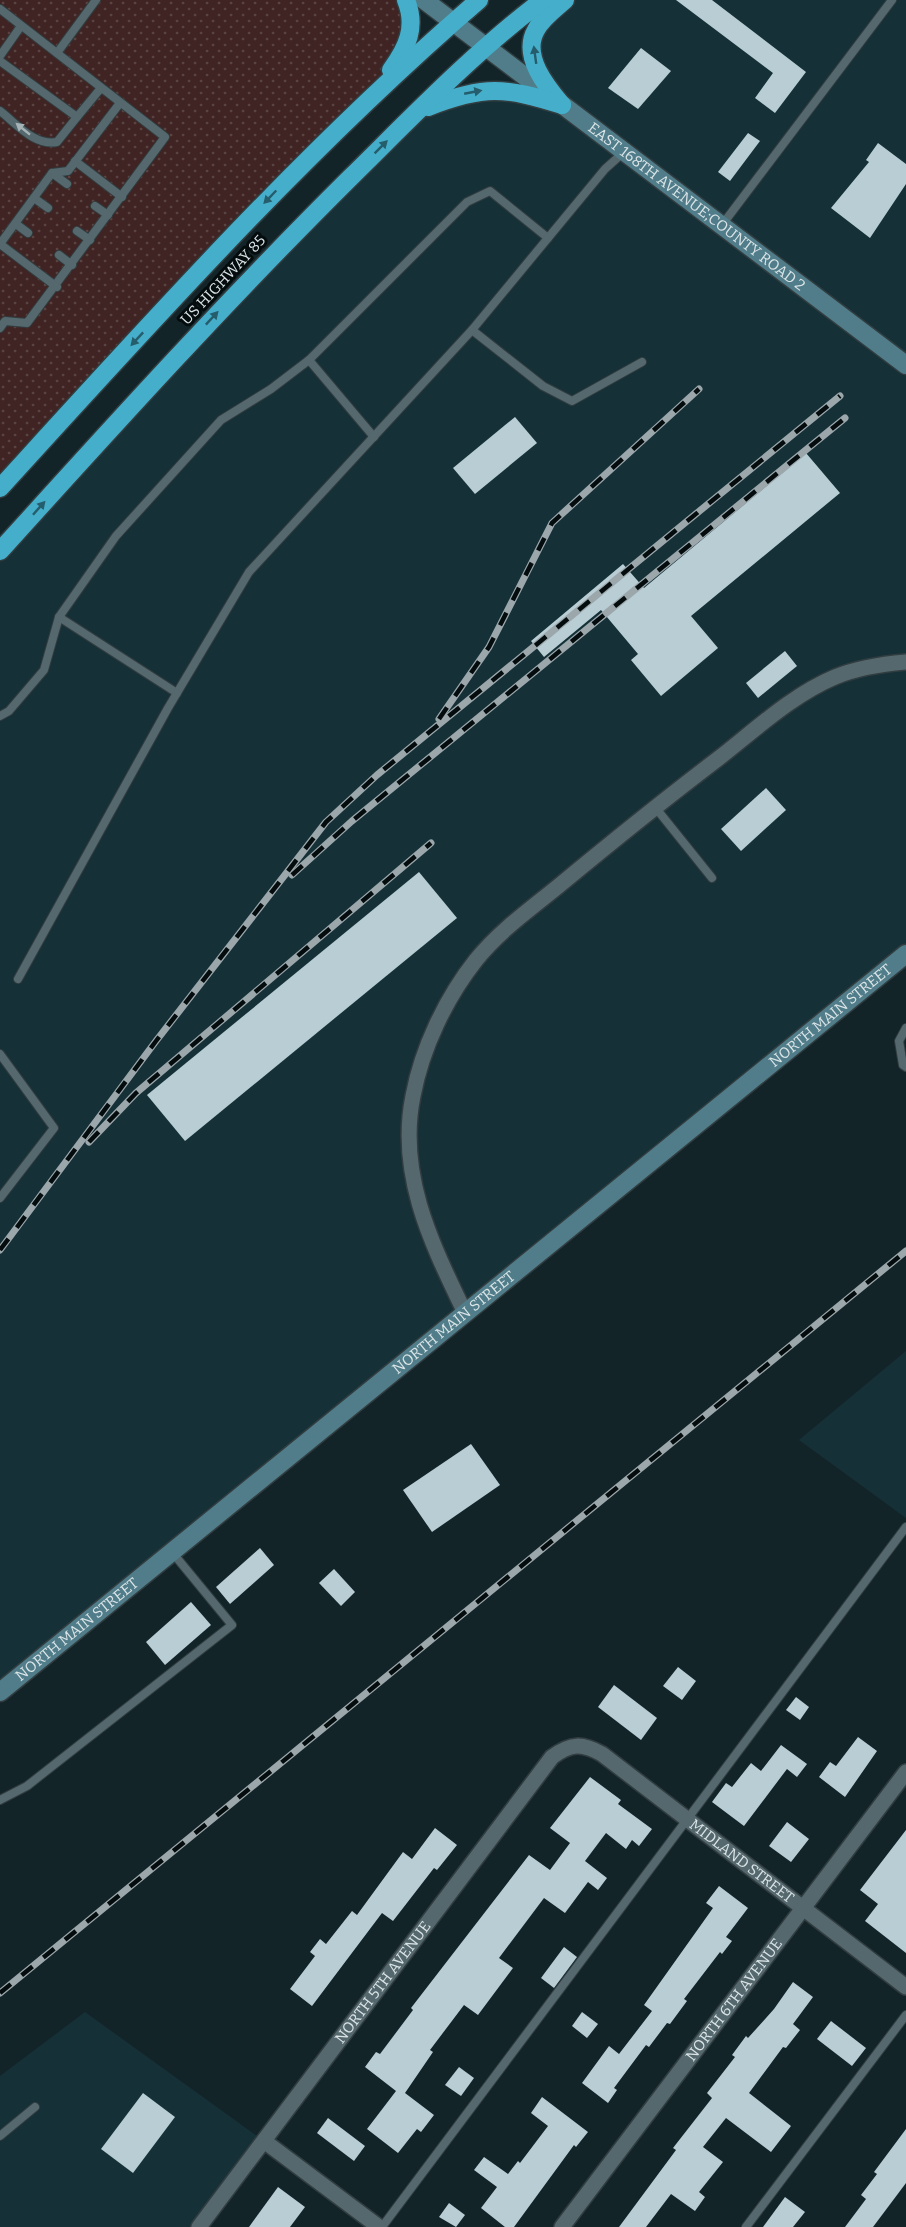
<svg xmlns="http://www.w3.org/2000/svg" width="906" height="2227" font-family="Bitter,serif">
	<defs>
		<pattern id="green-dots" width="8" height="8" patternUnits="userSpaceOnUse" patternTransform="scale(1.5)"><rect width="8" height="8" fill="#3f2423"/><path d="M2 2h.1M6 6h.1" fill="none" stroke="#5a4443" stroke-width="1.8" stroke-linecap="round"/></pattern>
	</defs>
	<rect width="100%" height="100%" fill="#132429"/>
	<g fill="#163038">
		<path d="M565,0H906V954L0,1692V551L418,111L450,98L528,95L533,47Z"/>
		<path d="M906,1351V1518L799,1440Z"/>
		<path d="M85,2012L264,2141L199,2227H0V2076Z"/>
	</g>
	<path fill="url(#green-dots)" d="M0,0H406L396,63L0,488Z"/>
	<g fill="#b8cdd4">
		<path d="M676,0H712L806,72L775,113L755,98L773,73Z"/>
		<path d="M641,48L671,71L638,109L608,88Z"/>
		<path d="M748,133L760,141L730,181L718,172Z"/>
		<path d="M878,143L906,164V184L870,238L831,208L869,162L866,160Z"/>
		<path d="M515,417L537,443L475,494L453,468Z"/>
		<path d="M806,453L840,493L691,616L718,648L661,696L631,660L638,654L601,610L544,657L531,641L623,564L644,588Z"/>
		<path d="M785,651L797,666L758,698L746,683Z"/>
		<path d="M766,788L786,810L741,851L721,829Z"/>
		<path d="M419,872L457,918L185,1141L147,1095Z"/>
		<path d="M471,1444L500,1485L432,1532L403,1490Z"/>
		<path d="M260,1548L274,1565L230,1604L216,1587Z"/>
		<path d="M334,1569L355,1592L341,1606L319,1583Z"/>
		<path d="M191,1602L211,1625L165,1665L146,1642Z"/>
		<path d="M678,1667L696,1681L682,1700L663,1686Z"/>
		<path d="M614,1685L657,1718L641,1740L598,1707Z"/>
		<path d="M796,1697L809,1707L800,1720L786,1710Z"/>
		<path d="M858,1737L877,1751L845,1797L819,1777L830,1762L836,1766Z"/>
		<path d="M781,1745L807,1764L797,1777L787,1769L744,1826L712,1802L726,1783L732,1787L751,1763L761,1771Z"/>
		<path d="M590,1777L621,1800L618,1804L652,1829L639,1846L632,1840L626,1849L606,1833L585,1861L607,1878L598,1890L588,1882L565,1913L544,1898L499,1958L513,1968L478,2015L464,2005L430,2050L433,2052L405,2093L434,2115L421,2132L417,2129L398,2153L367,2129L396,2091L365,2067L376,2052L380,2054L413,2010L411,2008L529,1855L550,1870L570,1843L550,1828Z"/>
		<path d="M787,1822L809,1839L791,1862L769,1846Z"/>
		<path d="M435,1828L457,1845L437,1870L434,1868L393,1921L382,1913L312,2006L290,1989L315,1956L310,1952L320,1939L326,1944L352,1911L357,1915L403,1852L412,1859Z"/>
		<path d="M906,1830V1953L865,1921L878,1904L860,1890Z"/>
		<path d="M719,1886L748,1908L726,1937L732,1941L722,1954L720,1952L684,1999L687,2001L670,2024L667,2023L649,2047L646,2045L614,2088L617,2090L608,2103L582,2083L609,2046L619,2054L652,2011L644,2005L713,1908L706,1903Z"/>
		<path d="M564,1947L577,1957L554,1988L541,1978Z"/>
		<path d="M793,1982L813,1997L793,2024L800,2030L786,2048L783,2047L749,2093L791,2126L771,2152L726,2118L703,2147L723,2162L699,2192L705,2197L695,2211L671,2194L646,2227H619L676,2150L673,2148L712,2098L707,2093L735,2057L732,2055L746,2036L748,2038L774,2009Z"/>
		<path d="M582,2012L598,2024L587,2038L572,2026Z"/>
		<path d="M831,2021L866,2048L852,2066L817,2039Z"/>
		<path d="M459,2067L474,2078L461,2096L445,2085Z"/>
		<path d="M143,2093L175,2117L133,2173L101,2149Z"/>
		<path d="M542,2097L588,2132L576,2147L574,2145L514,2227H505L481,2208L497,2187L474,2170L484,2157L508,2174L518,2161L520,2163L548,2126L531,2113Z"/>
		<path d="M328,2118L365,2146L354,2161L317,2133Z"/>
		<path d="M906,2129V2183L873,2227H845L866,2199L861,2195L877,2174L874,2172Z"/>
		<path d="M278,2187L305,2207L290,2227H249Z"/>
		<path d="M785,2197L805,2212L793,2227H763Z"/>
		<path d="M449,2203L465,2215L456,2227L439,2217Z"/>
	</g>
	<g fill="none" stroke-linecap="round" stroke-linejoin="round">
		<defs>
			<g id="lane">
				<path d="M0,9L165,137L27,323L5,321L0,328"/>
				<path d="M57,53L96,0"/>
				<path d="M0,56L21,26"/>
				<path d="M0,61L77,117L101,88"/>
				<path d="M0,111C17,124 34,146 57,142L77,117"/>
				<path d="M75,161L122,197"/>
				<path d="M52,173L67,184"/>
				<path d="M34,198L48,208"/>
				<path d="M95,206L108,215"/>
				<path d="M16,224L28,233"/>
				<path d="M722,225L892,0"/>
				<path d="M77,231L90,240"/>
				<path d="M59,255L72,265"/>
				<path d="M57,287L0,244L52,173L68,171L120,103"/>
				<path d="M472,330L543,386L572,401L642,362"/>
				<path d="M309,360L467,202L490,191L548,238"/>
				<path d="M177,693L59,617L116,536L221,420L271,389L309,360L374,437"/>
				<path d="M0,716L9,711L44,670L59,617"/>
				<path d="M655,807L712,878"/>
				<path d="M18,979L168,708L249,572L472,330L605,169L624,152"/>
				<path d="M906,1028L899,1041L903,1065L906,1067"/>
				<path d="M0,1054L54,1128L0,1198"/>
				<path d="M0,1800L27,1786L232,1625L172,1552"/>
				<path d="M0,2136L35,2107"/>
				<path d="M382,2227L906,1527"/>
				<path d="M746,2227L906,2015"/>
			</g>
			<g id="street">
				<path d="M465,1313C432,1244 397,1175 413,1096C422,1048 446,998 476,960C500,930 532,908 561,884C613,841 665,799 719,758C755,730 792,695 835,677C857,668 882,664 906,662"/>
				<path d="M264,2141L379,2227"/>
				<path id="s1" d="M199,2227L552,1757C571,1743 582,1743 602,1754L906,1987"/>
				<path id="s2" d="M562,2227L906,1772"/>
			</g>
			<g id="secondary">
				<path id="s3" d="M424,0L906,365"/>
				<path id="s4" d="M0,1692L906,954"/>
			</g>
			<g id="highway">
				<path d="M391,70C407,48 417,27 406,0"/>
				<path d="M562,105C547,87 521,56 536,30C542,18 555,9 565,0"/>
				<path d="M428,107C484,85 505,87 562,105"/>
				<path d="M0,488C154,319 306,149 479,0"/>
				<path d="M0,551C115,424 229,298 350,178C412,117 473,53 543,0"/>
			</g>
		</defs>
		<use href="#lane" stroke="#313d40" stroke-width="10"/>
		<use href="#street" stroke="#313d40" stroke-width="18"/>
		<use href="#secondary" stroke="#313d40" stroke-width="21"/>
		<use href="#highway" stroke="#313d40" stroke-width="21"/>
		<use href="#lane" stroke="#55686d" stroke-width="8"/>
		<use href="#street" stroke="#55686d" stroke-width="15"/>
		<use href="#secondary" stroke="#507d89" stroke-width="18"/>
		<use href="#highway" stroke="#45aeca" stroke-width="18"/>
		<defs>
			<g id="rail">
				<path d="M439,719L489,647L552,523L699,389"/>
				<path d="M292,875L352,821L845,418"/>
				<path d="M89,1142L136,1093L431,843"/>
				<path d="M0,1250L156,1041L326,822L377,775L840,396"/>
				<path d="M0,1993L906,1251"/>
			</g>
		</defs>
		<use href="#rail" stroke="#9ba7ab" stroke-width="7"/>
		<use href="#rail" stroke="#050c0e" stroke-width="4.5" stroke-dasharray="14" stroke-linecap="butt"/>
	</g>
	<defs><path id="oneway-solid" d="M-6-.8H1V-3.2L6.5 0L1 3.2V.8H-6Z" transform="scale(1.5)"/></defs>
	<g fill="#255d6c">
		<use href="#oneway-solid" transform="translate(535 55) rotate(-98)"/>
		<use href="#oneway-solid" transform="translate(473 92) rotate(-11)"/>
		<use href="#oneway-solid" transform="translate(381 147) rotate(-45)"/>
		<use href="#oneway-solid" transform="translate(270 197) rotate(134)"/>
		<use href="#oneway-solid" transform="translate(212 318) rotate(-47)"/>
		<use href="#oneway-solid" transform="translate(137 339) rotate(133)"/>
		<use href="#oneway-solid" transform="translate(39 508) rotate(-48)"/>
	</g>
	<use fill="#a5b3b7" href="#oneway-solid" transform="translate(23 129) rotate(-141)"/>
	<g text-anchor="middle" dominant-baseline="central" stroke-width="6" stroke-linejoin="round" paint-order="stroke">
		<g font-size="15" fill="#dbe5e8" stroke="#050c0e">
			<text stroke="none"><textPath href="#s3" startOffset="342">EAST 168TH AVENUE;COUNTY ROAD 2</textPath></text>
			<text transform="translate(223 280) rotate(-47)">US HIGHWAY 85</text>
			<text stroke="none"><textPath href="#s4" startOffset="1071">NORTH MAIN STREET</textPath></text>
			<text stroke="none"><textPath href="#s4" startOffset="585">NORTH MAIN STREET</textPath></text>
			<text stroke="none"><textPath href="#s4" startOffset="99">NORTH MAIN STREET</textPath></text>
			<text stroke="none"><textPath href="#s1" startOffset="818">MIDLAND STREET</textPath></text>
			<text stroke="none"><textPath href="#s1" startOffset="306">NORTH 5TH AVENUE</textPath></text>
			<text stroke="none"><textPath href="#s2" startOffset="285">NORTH 6TH AVENUE</textPath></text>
		</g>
	</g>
</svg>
